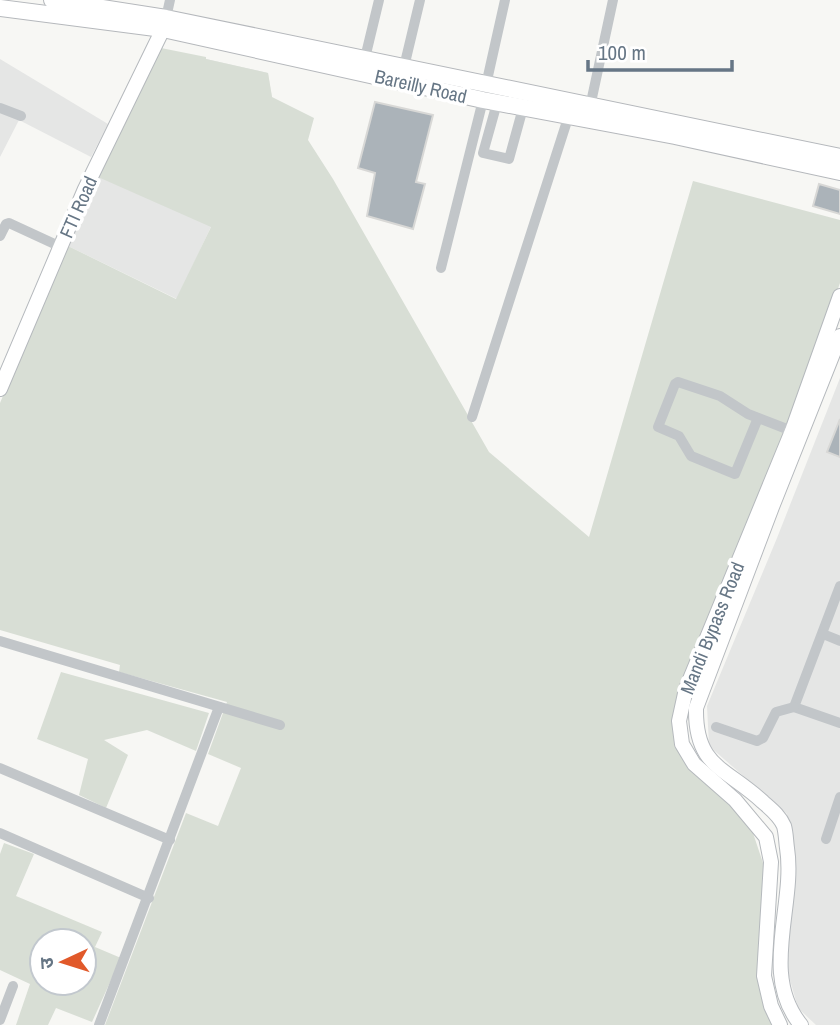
<svg xmlns="http://www.w3.org/2000/svg" width="840" height="1025" font-family="'Archivo Narrow','Noto Sans Devanagari',sans-serif">
	<rect width="100%" height="100%" fill="#f7f7f4"/>
	<g fill="#e5e6e5">
		<path d="M206,57V59L268,73L272,97L177,299L66,245L92,184Z"/>
		<path d="M0,59L108,124L91,157L19,120L0,157Z"/>
		<path d="M840,378V1025H816L798,1008L786,966L795,860L787,814L709,746L707,706L777,538Z"/>
	</g>
	<g fill="#d8ded5" fill-rule="evenodd">
		<path d="M161,48L206,57V59L268,73L272,97L314,118L308,140L333,179L489,452L589,537L693,181L840,220V283L807,376L717,597L676,707L682,756L751,827L766,872L759,982L772,1025H105L186,813L218,826L241,768L208,754L227,702L119,672L120,665L0,630V403L66,245L176,299L211,227L98,177Z"/>
		<path d="M61,672L209,713L196,751L147,730L104,740L128,755L106,808L79,795L88,759L37,739Z"/>
		<path d="M4,843L34,854L16,896L102,932L95,947L121,958L92,1022L56,1008L48,1025H16L30,984L0,970V854ZM42,941H84V983H42Z"/>
	</g>
	<g fill="#abb3b9" stroke="#d8d8d6" stroke-width="2">
		<path d="M375,102L433,115L416,182L425,184L413,229L367,216L375,173L358,168Z"/>
		<path d="M819,184L840,190V214L813,206Z"/>
		<path d="M840,419V457L827,452Z"/>
	</g>
	<g fill="none" stroke-linecap="round" stroke-linejoin="round">
		<defs>
			<g id="major">
				<path d="M0,389L85,189L163,29"/>
				<path d="M780,1025L771,1006L764,976L771,862L766,837L735,800L694,764L682,744L679,721L686,689L792,431L840,296"/>
				<path d="M801,1025C759,974 796,905 787,848C786,841 786,833 784,826C780,816 771,809 763,802C725,767 695,767 696,708L772,507L840,336"/>
			</g>
			<g id="highway">
				<path d="M52,0L166,18L840,157"/>
				<path d="M0,8L163,29L483,100L675,136L840,172"/>
			</g>
		</defs>
		<use href="#major" stroke="#b5b9bd" stroke-width="16"/>
		<use href="#highway" stroke="#b5b8bc" stroke-width="18"/>
		<g stroke="#c2c6c9" stroke-width="10">
			<path d="M166,18L170,0"/>
			<path d="M365,58L379,0"/>
			<path d="M404,67L420,0"/>
			<path d="M486,85L505,0"/>
			<path d="M497,103L483,153L509,159L523,108"/>
			<path d="M590,107L613,0"/>
			<path d="M0,108L21,116"/>
			<path d="M0,236L6,224L9,223L61,247"/>
			<path d="M441,268L483,100"/>
			<path d="M472,417L568,118"/>
			<path d="M758,418L735,474L691,456L679,436L658,427L675,384L678,382L720,396L748,414L792,431"/>
			<path d="M840,586L794,707L840,723"/>
			<path d="M823,634L840,641"/>
			<path d="M0,641L280,725"/>
			<path d="M716,727L757,741L763,738L776,712L794,707"/>
			<path d="M0,768L170,840"/>
			<path d="M0,833L149,898"/>
			<path d="M826,839L840,797"/>
			<path d="M0,1020L13,986"/>
			<path d="M99,1025L219,707"/>
		</g>
		<use href="#major" stroke="#fff" stroke-width="14"/>
		<use href="#highway" stroke="#fff" stroke-width="16"/>
	</g>
	<g text-anchor="middle" dominant-baseline="central" stroke-width="7" stroke-linejoin="round" paint-order="stroke">
		<g font-size="19" fill="#667685" stroke="#fff">
			<text transform="translate(421 86) rotate(13)">Bareilly Road</text>
			<text transform="translate(78 207) rotate(-66)">FTI Road</text>
			<text transform="translate(712 628) rotate(-68)">Mandi Bypass Road</text>
		</g>
	</g>
	<g transform="translate(63 962) rotate(266)"><circle r="33" fill="#ffffff" stroke="#c2c8ce" stroke-width="2"/>
	<path d="M0-5L12 26L0 18L-12 26Z" fill="#e1592a"/>
	<text y="-10" font-size="19" font-weight="bold" text-anchor="middle" fill="#667685">उ</text>
	</g>
	<path d="M588 60v10h144v-10" fill="none" stroke="#667685" stroke-width="3.5"/>
	<text x="598" y="60" font-size="21" fill="#667685" stroke="#ffffff" stroke-width="5" paint-order="stroke">100 m</text>
</svg>
